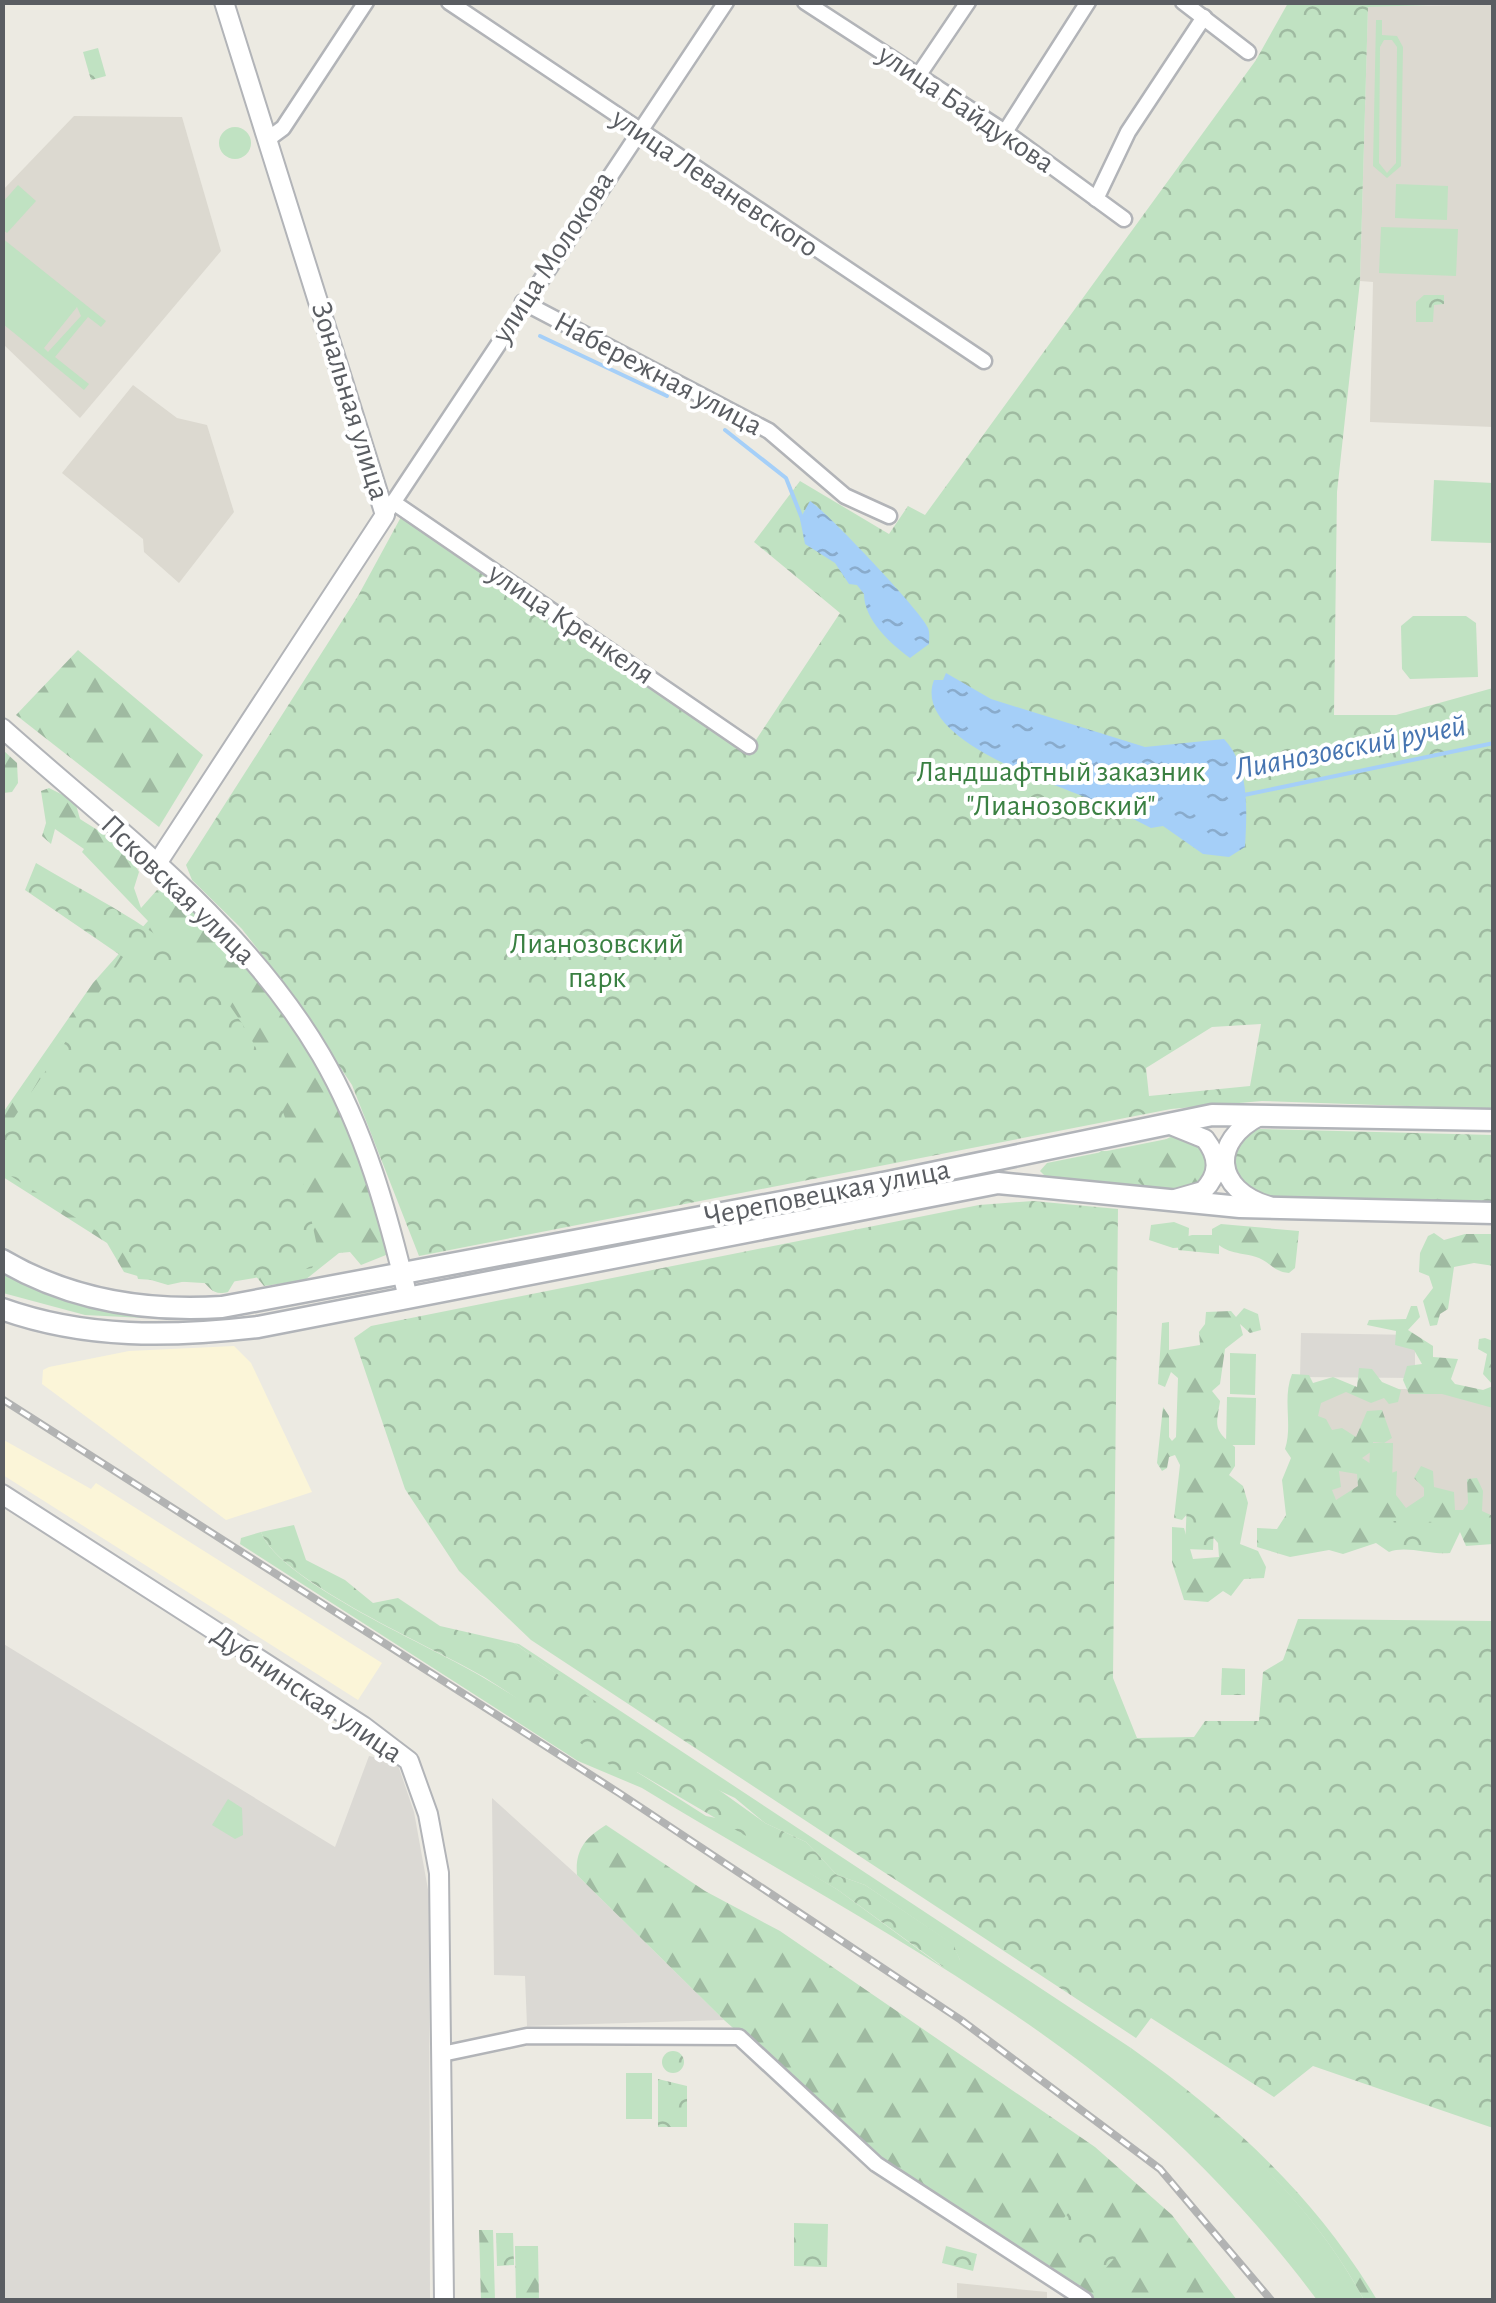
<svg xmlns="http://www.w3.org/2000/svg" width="1496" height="2303" font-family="'Alegreya Sans',sans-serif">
	<defs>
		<pattern id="forest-firs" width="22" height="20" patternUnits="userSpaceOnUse" patternTransform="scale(2.5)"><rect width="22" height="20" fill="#c0e2c2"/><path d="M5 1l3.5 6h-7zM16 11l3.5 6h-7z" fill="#9fbaa1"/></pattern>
		<pattern id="park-crowns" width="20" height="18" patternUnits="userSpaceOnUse" patternTransform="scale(2.5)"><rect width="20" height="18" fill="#c0e2c2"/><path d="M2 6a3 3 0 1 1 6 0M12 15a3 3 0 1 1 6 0" fill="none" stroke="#9fbaa1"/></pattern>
		<pattern id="water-ripples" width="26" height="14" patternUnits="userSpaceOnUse" patternTransform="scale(2.5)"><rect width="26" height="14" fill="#a5cff8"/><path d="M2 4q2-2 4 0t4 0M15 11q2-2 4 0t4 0" fill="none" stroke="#89abcc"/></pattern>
	</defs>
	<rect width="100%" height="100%" fill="#eceae2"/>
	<g fill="#fbf5d8">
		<path d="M234,1346L251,1363L312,1492L226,1520L42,1384L43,1370L49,1367L129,1351Z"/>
		<path d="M2,1439L91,1489L96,1483L382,1663L358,1700L3,1475Z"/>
	</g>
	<g fill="#dbd9d4">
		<path d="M1301,1333L1415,1335V1378L1300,1377Z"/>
		<path d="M2,1643L335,1847L369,1756L397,1762L414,1812L429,1895L430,2300H3Z"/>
		<path d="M492,1798L577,1875L724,2020L527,2026L525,1976L494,1975Z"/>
	</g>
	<g fill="#dcd9d0">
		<path d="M1493,5V427L1370,422L1373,282L1360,281L1368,6Z"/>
		<path d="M74,116L182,117L221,251L80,418L3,344L2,191Z"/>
		<path d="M133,385L177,418L207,425L234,512L179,583L144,552L143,539L62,473Z"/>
		<path d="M1306,1388L1493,1390V1517L1305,1515Z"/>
		<path d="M957,2283L1047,2292V2300H957Z"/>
	</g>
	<g fill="#c0e2c2" fill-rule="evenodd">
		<path d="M1376,20H1382V35L1397,36L1403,47L1401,166L1387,178L1373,166ZM1392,40L1397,47L1396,163L1387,173L1379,163L1380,47L1384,40Z"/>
		<circle cx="235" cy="143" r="16"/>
		<path d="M1396,184L1448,186L1447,220L1395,218Z"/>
		<path d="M18,185L36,201L7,233L3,230V202Z"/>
		<path d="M1381,227L1458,229L1456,276L1379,273Z"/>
		<path d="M2,238L106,321L101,327L88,317L55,357L89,384L84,390L3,324ZM77,307L81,316L48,352L44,348Z"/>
		<path d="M1434,480L1493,483V543L1431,541Z"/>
		<path d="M1413,616H1466L1476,623L1478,677L1410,679L1402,669L1401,626Z"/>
		<path d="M1177,1137L1212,1169L1187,1191L1045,1176L1040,1171L1047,1163Z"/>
		<path d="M3,1270L143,1314L144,1318L85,1315L3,1293Z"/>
		<path d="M1230,1353L1256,1354L1255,1395L1230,1394Z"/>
		<path d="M1227,1397L1256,1398L1255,1445H1226Z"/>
		<path d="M1370,1443H1393L1392,1484L1369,1483Z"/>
		<path d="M261,1532C280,1583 436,1648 484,1678C559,1723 633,1769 706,1816L721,1819L838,1890L941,1966L960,1960L952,1944L865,1885L837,1875L806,1842L765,1823L735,1798L712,1787L514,1643L519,1644L1131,2048L1130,2054C1221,2120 1310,2199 1364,2300H1317C1264,2229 1199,2158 1130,2101C984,1980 804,1887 642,1788L578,1761L240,1544L241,1538Z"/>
		<path d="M228,1799L242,1808L243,1835L235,1839L212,1825Z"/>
		<rect x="626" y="2073" width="26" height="46"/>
	</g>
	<g fill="url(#forest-firs)" fill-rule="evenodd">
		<path d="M78,650L203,755L159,827L16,715Z"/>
		<path d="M3,750L17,763L18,783L12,792L3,793Z"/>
		<path d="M49,788L75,801L80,819C105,835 125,844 139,872L134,888L141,908L157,890C171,891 183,904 195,913C282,983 341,1098 373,1203C378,1220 386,1238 386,1255L361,1265L350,1252L339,1253L305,1280L264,1286L254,1274L240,1272L228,1292C213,1296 210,1288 200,1278L168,1285L124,1272L107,1243L3,1177L2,1114L93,983L148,921L82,852L84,849L55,829L51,844L42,836L46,823L41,791Z"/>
		<path d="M1178,1133L1200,1138L1210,1162L1199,1171L1204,1178L1190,1190H1166L1153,1180L1143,1186L1134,1177L1104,1183L1092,1169L1093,1158L1101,1151L1142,1152Z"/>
		<path d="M1174,1222L1189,1228L1188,1247L1173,1248L1149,1240L1151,1225Z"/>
		<path d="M1221,1224L1299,1231L1295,1268L1289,1273C1274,1272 1271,1263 1259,1258C1239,1251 1229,1256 1212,1239V1229Z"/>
		<path d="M1434,1233L1444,1240L1465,1234H1493L1494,1266L1474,1263L1454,1267L1448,1309L1440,1314L1437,1325L1430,1326L1423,1301L1433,1288L1429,1276L1419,1272L1420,1253L1428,1236Z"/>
		<path d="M1411,1306H1417L1420,1317L1408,1330L1433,1346V1357L1458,1359L1451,1379L1455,1384L1483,1390L1493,1386V1408L1442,1394H1409L1403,1380L1407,1366L1422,1364L1414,1350L1395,1345L1396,1331L1367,1325L1369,1320L1406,1319Z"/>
		<path d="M1244,1308L1258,1314L1261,1330L1250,1333L1240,1324L1243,1335L1225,1349L1220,1384L1212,1391L1220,1401C1216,1427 1213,1429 1235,1447V1466L1229,1475L1243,1486L1248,1503L1240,1544L1258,1551L1266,1567L1264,1578L1244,1579L1231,1596L1223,1591L1208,1602L1184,1600L1172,1562V1527L1184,1528L1193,1559L1219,1557L1218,1543L1190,1511L1182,1520L1174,1518L1180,1465L1175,1455L1169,1457L1167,1468L1162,1471L1157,1463L1163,1407L1169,1416V1437L1172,1441L1176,1437L1178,1378L1171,1372L1165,1387L1158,1384L1162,1323L1169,1322V1350L1200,1345L1199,1332L1205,1324L1206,1312L1231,1311L1236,1317Z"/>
		<path d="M1485,1338L1493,1341V1385L1483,1374L1487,1354L1478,1349L1479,1339Z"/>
		<path d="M1359,1368L1372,1369L1382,1382L1401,1390L1398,1402L1389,1404L1384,1398L1371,1403L1346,1392L1321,1403L1318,1416L1326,1419L1332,1430L1342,1428L1356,1437L1367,1411L1382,1410L1392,1438L1384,1443L1373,1442L1375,1449L1362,1458L1371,1464L1374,1479L1397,1471L1396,1495L1406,1508L1424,1496V1488L1414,1478L1421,1466L1433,1471L1434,1487L1454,1492L1455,1510H1463L1468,1503L1467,1479L1477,1478L1483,1491L1482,1511L1493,1516V1544L1466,1546L1460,1532L1450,1553C1430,1555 1406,1545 1389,1552L1376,1543L1343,1554L1329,1550L1290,1557L1257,1547V1528L1277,1529L1286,1515L1282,1480L1291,1458L1285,1449C1293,1425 1282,1399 1292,1374L1309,1375L1313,1383L1333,1377L1357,1387ZM1339,1471L1357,1474L1358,1486L1336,1500L1332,1490L1341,1487Z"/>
		<path d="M606,1825L705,1891L780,1931L1095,2147L1172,2215L1237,2300H1097L895,2170L724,2020L577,1875C575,1850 585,1838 606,1825Z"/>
		<path d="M1131,2048C1230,2118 1315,2196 1377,2300H1364C1310,2199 1220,2120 1129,2054Z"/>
		<path d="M479,2230H493L495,2300H481Z"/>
		<path d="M515,2246H538L539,2300H516Z"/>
	</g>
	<g fill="url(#park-crowns)" fill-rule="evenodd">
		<path d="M1288,3H1493L1368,7L1360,281L1337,492L1334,715H1396L1493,688V1109L1262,1101L1171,1109L419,1256L352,1085L281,979L242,929L192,880L186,865L358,596L401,517L748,752L840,613L754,542L800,481L889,534L908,506L925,515L1256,60ZM1261,1024L1250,1086L1149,1096L1146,1068L1212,1027Z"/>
		<path d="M98,48L106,76L91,80L83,52Z"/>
		<path d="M1424,295H1444V304L1434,305L1433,322H1416V302Z"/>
		<path d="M36,863C92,897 157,927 203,974C277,1050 298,1155 319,1255L312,1268L219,1284L138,1279L131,1253L3,1171V1134L123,957L25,890Z"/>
		<path d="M1259,1129L1493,1135V1201L1260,1198L1234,1178L1233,1145L1246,1133Z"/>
		<path d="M1033,1201L1118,1209L1113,1678L1137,1738L1194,1737L1205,1721H1259L1263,1672L1283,1660L1298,1619L1493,1621V2128L1313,2066L1274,2097L1151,2018L1136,2038L531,1640L459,1571L405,1489L354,1338L371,1326L979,1205Z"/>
		<path d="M1192,1235H1219V1254L1178,1250V1239Z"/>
		<path d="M1187,1501L1215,1502L1213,1550L1185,1549Z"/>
		<path d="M1393,1521L1439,1522V1548L1392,1546Z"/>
		<path d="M294,1525L306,1560L345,1580L373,1603L398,1598L440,1626L514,1643L765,1823L806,1842L837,1875L865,1885L953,1944L960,1960L957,1968L942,1966L838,1890L637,1772L622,1774C577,1740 532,1707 484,1677C436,1648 280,1582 261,1532Z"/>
		<path d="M1222,1668L1245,1669V1695H1221Z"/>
		<circle cx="673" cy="2062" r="11"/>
		<path d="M658,2079L687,2086V2127H658Z"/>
		<path d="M1070,2211L1118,2254L1105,2269L1057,2226Z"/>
		<path d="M794,2223L828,2224L827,2267L794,2266Z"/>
		<path d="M496,2233H513L514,2265L497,2266Z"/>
		<path d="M946,2246L977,2254L973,2271L942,2263Z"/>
	</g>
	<g fill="url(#water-ripples)">
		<path d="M810,501C827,512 922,612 928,628C930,633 929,639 929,644L910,658C891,644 864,620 864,594L857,585L849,584L835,563L805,544L800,519Z"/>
		<path d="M946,673L991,699L1145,747L1224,739C1250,766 1247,811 1245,847L1229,857L1203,854L1163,826L1151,828C1133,819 1114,809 1095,801C1055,784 911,740 934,680H943Z"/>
	</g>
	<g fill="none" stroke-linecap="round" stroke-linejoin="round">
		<g stroke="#a5cff8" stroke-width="4">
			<path d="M540,336L667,396"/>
			<path d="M725,430L786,478L803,521"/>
			<path d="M1244,795L1494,743"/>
		</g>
		<defs>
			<g id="minor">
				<path d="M449,2L984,361"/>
				<path d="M805,2L1005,132L1124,219"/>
				<path d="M1183,2L1248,52"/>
				<path d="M918,76L968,2"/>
				<path d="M1005,132L1088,2"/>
				<path d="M268,139L283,128L366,2"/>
				<path d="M1096,199L1128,132L1204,17"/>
				<path d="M523,302L769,431L845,496L889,516"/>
				<path d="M393,502L749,746"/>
				<path d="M385,515L726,2"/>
				<path d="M442,2054L527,2036L739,2037L876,2164L1085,2300"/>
			</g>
			<g id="tertiary">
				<path d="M2,728C115,829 243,922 321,1055C365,1130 388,1214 408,1298"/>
				<path d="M156,865L385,515L224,2"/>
				<path d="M1260,1116C1210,1141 1214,1190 1269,1206"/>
				<path d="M1168,1124L1205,1139C1219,1157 1220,1174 1203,1191L1175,1199"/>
				<path d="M2,1494L363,1726L409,1761L428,1814L439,1873L444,2300"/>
			</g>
			<g id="secondary">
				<path d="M2,1260C70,1300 145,1312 222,1307L888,1182L1212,1115L1494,1120"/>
				<path d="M2,1309C86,1339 171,1337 258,1327L998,1183L1240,1207L1494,1213"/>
			</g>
		</defs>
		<use href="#minor" stroke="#b2b4b8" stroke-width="19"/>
		<use href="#tertiary" stroke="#b2b4b8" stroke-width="22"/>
		<use href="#secondary" stroke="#b1b4b9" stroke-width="25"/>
		<use href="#minor" stroke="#fff" stroke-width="14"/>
		<use href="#tertiary" stroke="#fff" stroke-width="18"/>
		<use href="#secondary" stroke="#fff" stroke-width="20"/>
		<defs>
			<path id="rail" d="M2,1399L619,1793L961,2020L1160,2169L1271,2300"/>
		</defs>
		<use href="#rail" stroke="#b2b3b3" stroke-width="8"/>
		<use href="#rail" stroke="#fff" stroke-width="4" stroke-dasharray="11" stroke-linecap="butt"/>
	</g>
	<g text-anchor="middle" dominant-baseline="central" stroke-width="8" stroke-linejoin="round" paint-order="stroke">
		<g font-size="30" fill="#5a5d62" stroke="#fff">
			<text transform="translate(966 109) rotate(34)">улица Байдукова</text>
			<text transform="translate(715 183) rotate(34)">улица Леваневского</text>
			<text transform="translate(553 257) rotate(-57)">улица Молокова</text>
			<text transform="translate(658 374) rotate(28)">Набережная улица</text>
			<text transform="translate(350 401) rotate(73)">Зональная улица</text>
			<text transform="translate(571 624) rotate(34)">улица Кренкеля</text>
			<text transform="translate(178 890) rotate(44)">Псковская улица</text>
			<text transform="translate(827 1193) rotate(-11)">Череповецкая улица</text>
			<text transform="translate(307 1694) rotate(34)">Дубнинская улица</text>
		</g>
		<g font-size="30" fill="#3a8042" stroke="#fff">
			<text x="1061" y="772">Ландшафтный заказник<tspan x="1061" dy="34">"Лианозовский"</tspan></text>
			<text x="597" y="944">Лианозовский<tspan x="597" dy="34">парк</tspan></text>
		</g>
		<g font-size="32" font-style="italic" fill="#4775b1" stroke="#fff">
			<text transform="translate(1350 747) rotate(-11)">Лианозовский ручей</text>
		</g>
	</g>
	<rect width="1496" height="2303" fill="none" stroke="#5a5d62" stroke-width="10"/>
</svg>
